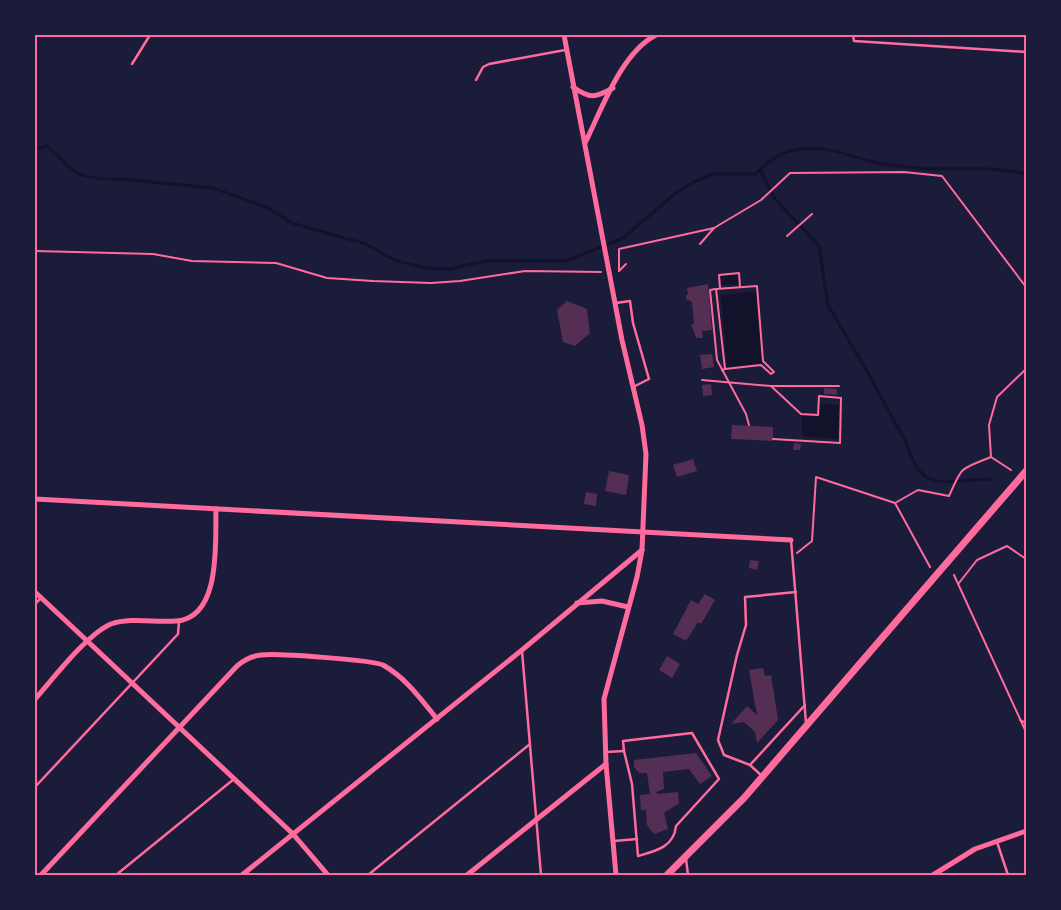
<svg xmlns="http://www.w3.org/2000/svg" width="1061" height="910" font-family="'Fira Sans',sans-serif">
	<rect width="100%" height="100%" fill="#1b1b3a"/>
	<g fill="#12122b">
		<path d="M738,274L739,284L720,285L719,276Z"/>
		<path d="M756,292L762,363L727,367L721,295Z"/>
		<path d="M821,404L839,405L838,439L802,436V416H819Z"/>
	</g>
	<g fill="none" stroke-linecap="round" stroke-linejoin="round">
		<g stroke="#12122b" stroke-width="3">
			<path d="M35,150L46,146C57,153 63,162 72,170C81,178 109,180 121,179L213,188L266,207L292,223L366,244L394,260L425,268L450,269L485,261H566L623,238L677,192L696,181L713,174H755C767,163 779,152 796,150C829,145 841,154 870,161C884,165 901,166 916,168C953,171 989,165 1026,174"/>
			<path d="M760,170L775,199L819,246L828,305L868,373L904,439L916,467L926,477L941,482L991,479"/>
		</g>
	</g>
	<g fill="#542f53">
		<path d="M708,284L712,330L702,331L703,338H696L691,324H694L692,302L686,299V295H688L687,288Z"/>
		<path d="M567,301L587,309L590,333L575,346L563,342L557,310Z"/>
		<path d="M712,354L714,367L702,369L700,355Z"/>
		<path d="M711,384L712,395L703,396L702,385Z"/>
		<path d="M824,388L837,389V395L824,394Z"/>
		<path d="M732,425L773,427V441L731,439Z"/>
		<path d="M794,443L801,444L800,450H793Z"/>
		<path d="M693,459L697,471L677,477L673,465Z"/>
		<path d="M609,471L629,475L626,495L605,491Z"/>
		<path d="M586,492L597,494L596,506L584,504Z"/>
		<path d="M750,560L759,561L757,570L749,568Z"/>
		<path d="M705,594L715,600L701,624L698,622L686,641L673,634L691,600L698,604Z"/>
		<path d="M667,656L680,664L672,678L659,670Z"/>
		<path d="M763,668L765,676L771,675L778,720L757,743L755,732L744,722L731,724L747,706L757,715L749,670Z"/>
		<path d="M696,753L712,776L700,784L689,769L663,772L664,789L656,792L658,794L678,792L679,803L664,813L668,829L654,834L647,825L646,810H641L640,795L650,794L647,773H639L634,767V760Z"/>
	</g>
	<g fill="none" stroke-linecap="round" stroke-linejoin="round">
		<g stroke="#ff6b9d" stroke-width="2">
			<path d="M787,236L812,214"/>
			<path d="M700,244L714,228"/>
			<path d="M35,251L153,254L192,261L276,263L327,278L373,281L431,283L460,281L525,271L601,272"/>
			<path d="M619,271V249L714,228L761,200L790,173L904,172L942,176L1026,287"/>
			<path d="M619,271L626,264"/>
			<path d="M1026,272V273"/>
			<path d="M720,288L719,275L739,273L740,287"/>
			<path d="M715,289L710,290L717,360L746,414L749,425"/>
			<path d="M1026,348V364"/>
			<path d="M722,370L725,369L761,365L771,374L774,372L763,361L757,286L716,289L725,369"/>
			<path d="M702,380L771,386L801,414L818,415L819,396L841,398L840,443L773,439"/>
			<path d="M771,386H839"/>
			<path d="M991,457L989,425L997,397L1026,369"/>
			<path d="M895,503L930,567"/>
			<path d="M797,553L812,541L816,477L895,503L918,490L949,496C963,465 959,470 991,457L1011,470"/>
			<path d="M954,575L1026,732"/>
			<path d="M959,583L977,560L1007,546L1026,559"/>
			<path d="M1020,720L1026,723"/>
		</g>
		<g stroke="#ff6b9d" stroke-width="2.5">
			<path d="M853,35L854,41L1026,52"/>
			<path d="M132,64L150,35"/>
			<path d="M476,80L483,67L489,64L565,50"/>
			<path d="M616,303L630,301L633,323L649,379L633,387"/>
			<path d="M791,540L806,723"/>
			<path d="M35,604L41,598"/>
			<path d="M522,651L541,875"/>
			<path d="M692,733L719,779L676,826C674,847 656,851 638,856L632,784L624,751L623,741Z"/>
			<path d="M606,752L624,751"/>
			<path d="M750,765L724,755L718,740L737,655L746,625L745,597L796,592"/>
			<path d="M762,776L750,765L805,705"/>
			<path d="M35,787L178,634L179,621"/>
			<path d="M614,841L637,839"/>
			<path d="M997,842L1008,875"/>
			<path d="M686,859L688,875"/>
			<path d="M116,875L234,779"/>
			<path d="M368,875L530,744"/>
		</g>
		<g stroke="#ff6b9d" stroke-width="5">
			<path d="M564,35L622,340L642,425L646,454L642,550L637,577L604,699L606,764L616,875"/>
			<path d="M573,87C590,99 595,98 613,88"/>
			<path d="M585,143C602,109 621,53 656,35"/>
			<path d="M35,499L791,540"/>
			<path d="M35,592L293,834L328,875"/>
			<path d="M577,603L602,601L628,607"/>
			<path d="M35,699C53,679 87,634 111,624C131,617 156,623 176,621C222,618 215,540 216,509"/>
			<path d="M41,875L237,666C244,660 252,656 261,655C276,653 372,660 383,665C406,678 420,698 437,719"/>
			<path d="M242,875L522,650L642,550"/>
			<path d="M467,875L606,764"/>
			<path d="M933,875L975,849L1026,831"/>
		</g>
		<path stroke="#ff6b9d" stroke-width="7" d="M667,875L744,798L1026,471"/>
	</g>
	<rect width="1061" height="910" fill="none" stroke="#1b1b3a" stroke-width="72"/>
	<rect x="36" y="36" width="989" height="838" fill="none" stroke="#ff6b9d" stroke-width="2"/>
</svg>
